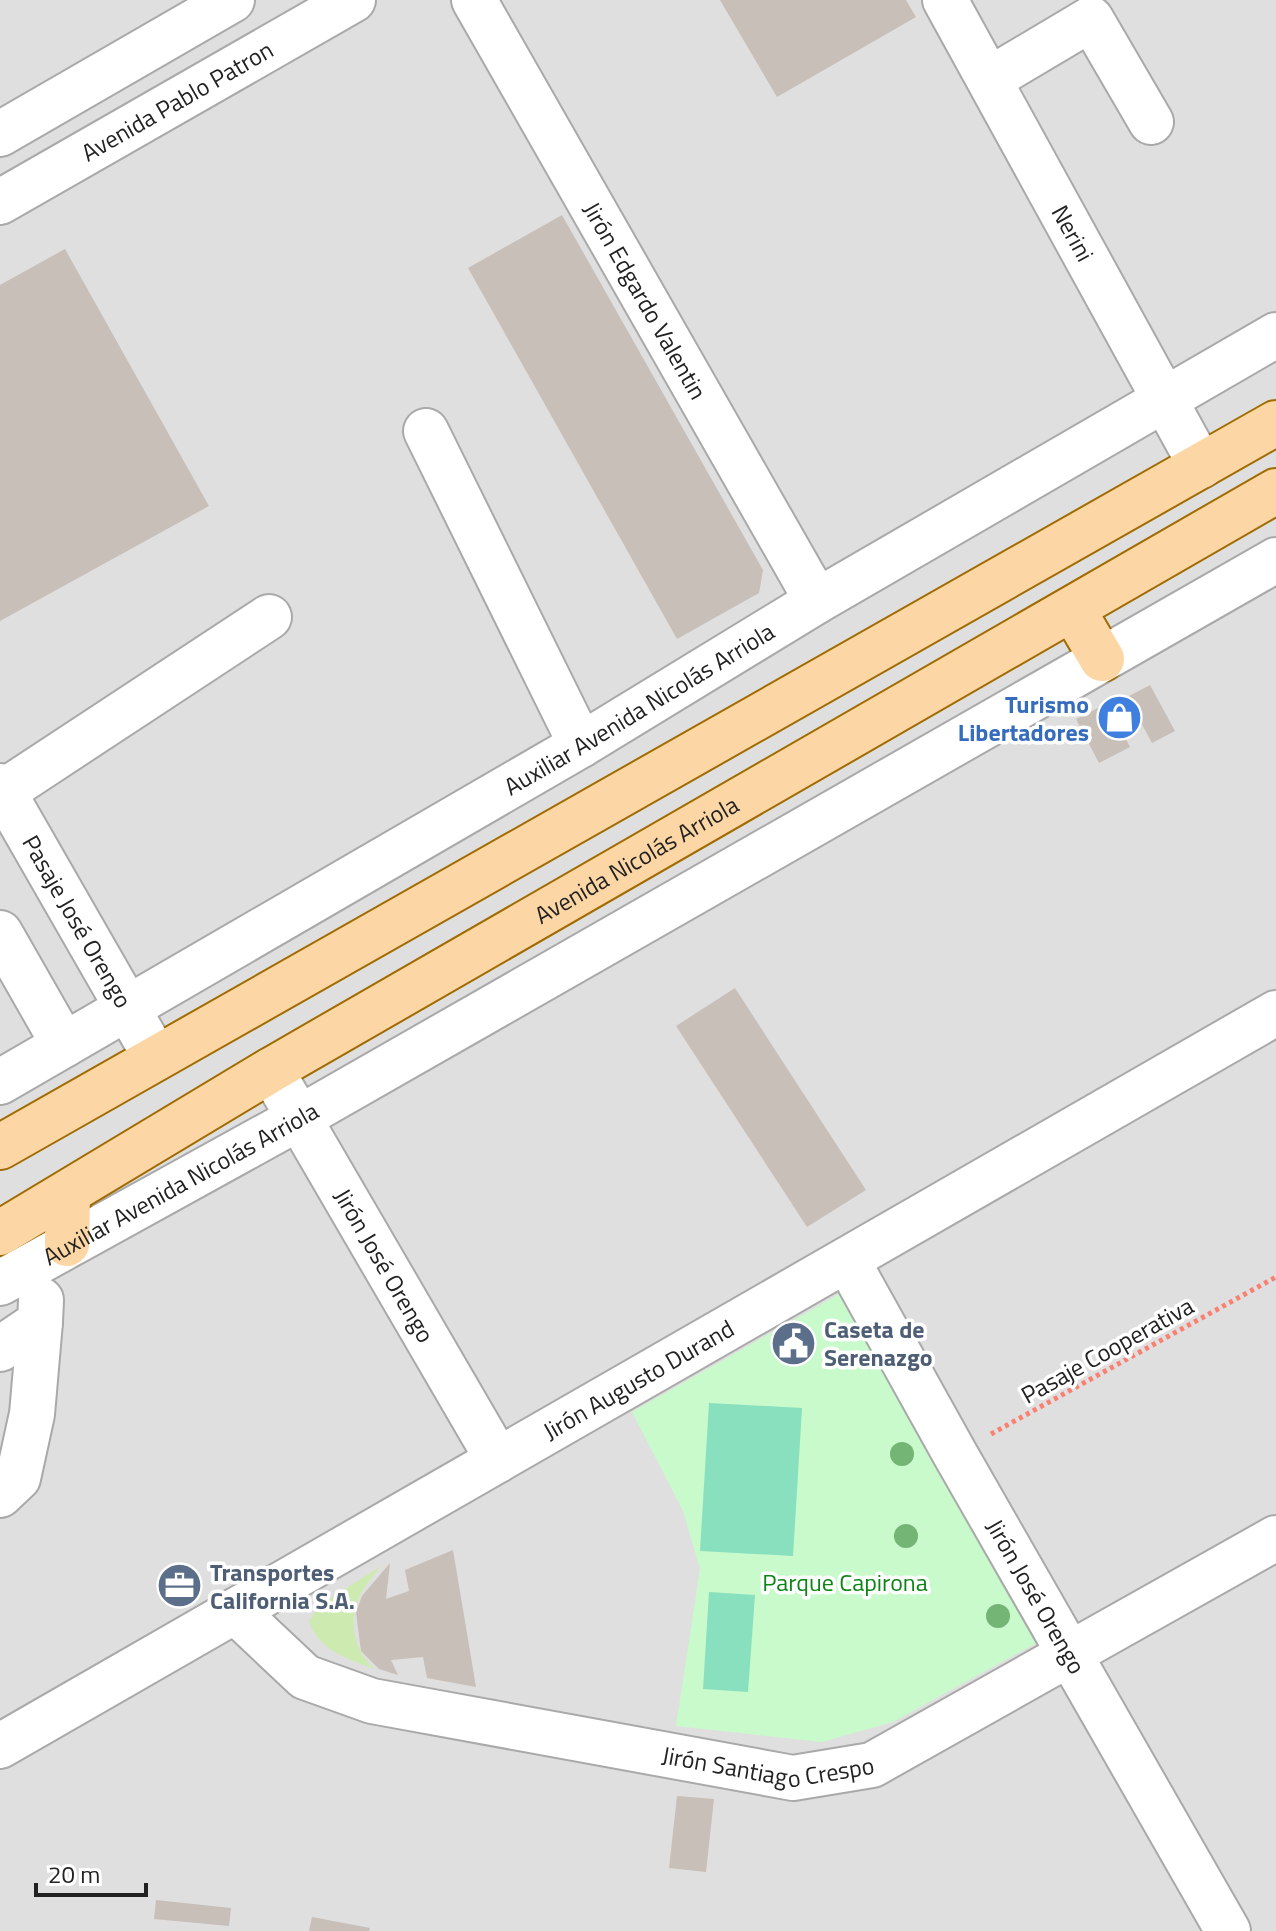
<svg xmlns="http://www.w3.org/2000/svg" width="1276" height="1931" font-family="'Titillium Web',sans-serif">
	<rect width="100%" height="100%" fill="#f2efe9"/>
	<rect fill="#e0dfdf" x="0" y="0" width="1276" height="1931"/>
	<path fill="#cdebb0" d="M381,1566C375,1574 367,1583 362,1592C347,1616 353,1652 375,1669C349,1660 318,1650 309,1621L320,1605Z"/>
	<path fill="#c8facc" d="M843,1292L1047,1637L893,1722L822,1742L676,1726L700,1569L683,1511L632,1412Z"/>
	<g fill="#88e0be">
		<path d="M709,1403L802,1408L793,1556L700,1551Z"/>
		<path d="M709,1592L755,1595L748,1692L703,1689Z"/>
	</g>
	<g fill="#c7bfb8">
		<path d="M720,0H906L916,17L777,97Z"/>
		<path d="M562,215L763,570L759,593L677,639L468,268Z"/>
		<path d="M65,249L209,506L0,621V285Z"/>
		<path d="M1150,685L1175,731L1152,743L1127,697Z"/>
		<path d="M1108,703L1130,747L1099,763L1076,719Z"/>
		<path d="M735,988L866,1190L807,1227L676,1026Z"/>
		<circle cx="793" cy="1343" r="9"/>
		<path d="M453,1550L476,1687L427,1678L423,1657L391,1660L398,1675L379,1669L361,1651L356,1612L362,1596L390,1563L386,1599L409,1591L405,1570Z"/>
		<path d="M677,1796L714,1799L706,1872L669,1868Z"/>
		<path d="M156,1900L231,1908L229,1926L154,1919Z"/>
		<path d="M312,1917L370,1928L369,1931H309Z"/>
	</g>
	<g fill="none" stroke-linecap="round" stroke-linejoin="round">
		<defs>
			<g id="minor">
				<path id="s1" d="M474,0L817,601"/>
				<path id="s2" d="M945,0L1201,466"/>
				<path d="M990,79L1091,19L1151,122"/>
				<path d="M0,134L232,0"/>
				<path id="s3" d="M0,202L353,0"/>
				<path d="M426,431L581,745"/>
				<path id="s4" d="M0,786L156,1058"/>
				<path d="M3,792L269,617"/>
				<path d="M0,933L64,1045"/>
				<path id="s5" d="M271,1070L498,1460"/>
				<path id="s6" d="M0,1082L581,745L817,601L1276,335"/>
				<path id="s7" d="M847,1260L955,1454L1228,1931"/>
				<path id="s8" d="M0,1283L299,1118L1276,560"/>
				<path d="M0,1349L40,1322L41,1300"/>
				<path d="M0,1495L18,1478L32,1414L40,1322"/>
				<path id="s9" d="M235,1611L305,1677L372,1701L793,1778L872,1765L1276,1538"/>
				<path id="s10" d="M0,1746L1276,1013"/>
			</g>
			<g id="major">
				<path d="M1073,610L1102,659"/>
				<path d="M0,1147L1276,423"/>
				<path id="s11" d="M0,1233L271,1070L1276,491"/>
				<path d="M67,1244L68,1195"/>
			</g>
		</defs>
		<use href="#minor" stroke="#a9a9a9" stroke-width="48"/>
		<use href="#major" stroke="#a06b00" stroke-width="48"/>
		<path stroke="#fa8072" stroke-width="5" stroke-dasharray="4 4" stroke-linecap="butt" d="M991,1434L1276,1277"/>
		<use href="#minor" stroke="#fff" stroke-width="44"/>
		<use href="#major" stroke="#fcd6a4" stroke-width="44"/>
	</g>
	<g fill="#74b475">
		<circle cx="902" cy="1454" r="12"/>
		<circle cx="906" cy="1536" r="12"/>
		<circle cx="998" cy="1616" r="12"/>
	</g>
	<defs>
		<symbol id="shop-disc" viewBox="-11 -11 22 22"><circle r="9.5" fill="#3f7fe0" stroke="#fff"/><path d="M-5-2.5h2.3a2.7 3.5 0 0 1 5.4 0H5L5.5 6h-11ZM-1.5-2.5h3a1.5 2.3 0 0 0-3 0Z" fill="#fff"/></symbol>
		<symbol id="civic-disc" viewBox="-11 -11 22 22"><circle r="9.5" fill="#5c6f8a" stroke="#fff"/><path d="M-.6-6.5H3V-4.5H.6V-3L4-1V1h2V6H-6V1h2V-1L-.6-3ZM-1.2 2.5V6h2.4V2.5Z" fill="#fff"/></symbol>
		<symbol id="office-disc" viewBox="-11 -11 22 22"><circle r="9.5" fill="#5c6f8a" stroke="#fff"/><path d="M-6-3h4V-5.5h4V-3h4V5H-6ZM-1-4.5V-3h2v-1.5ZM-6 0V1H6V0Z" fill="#fff"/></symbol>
	</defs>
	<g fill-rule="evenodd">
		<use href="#shop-disc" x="1094" y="692" width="51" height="51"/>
		<use href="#civic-disc" x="768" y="1318" width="51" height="51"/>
		<use href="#office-disc" x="154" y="1560" width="51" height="51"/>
	</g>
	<g text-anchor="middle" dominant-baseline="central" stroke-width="7" stroke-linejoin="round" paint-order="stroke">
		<g font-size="24" fill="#222" stroke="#fff">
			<text stroke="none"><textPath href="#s3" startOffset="204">Avenida Pablo Patron</textPath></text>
			<text stroke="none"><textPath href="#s2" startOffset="266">Nerini</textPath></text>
			<text stroke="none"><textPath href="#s1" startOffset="346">Jirón Edgardo Valentin</textPath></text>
			<text stroke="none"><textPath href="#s6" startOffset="740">Auxiliar Avenida Nicolás Arriola</textPath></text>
			<text stroke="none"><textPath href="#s11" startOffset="738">Avenida Nicolás Arriola</textPath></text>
			<text stroke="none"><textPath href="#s4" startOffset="156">Pasaje José Orengo</textPath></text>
			<text stroke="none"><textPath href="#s8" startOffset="206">Auxiliar Avenida Nicolás Arriola</textPath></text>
			<text stroke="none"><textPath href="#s5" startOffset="226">Jirón José Orengo</textPath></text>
			<text transform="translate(1107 1350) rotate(-29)">Pasaje Cooperativa</text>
			<text stroke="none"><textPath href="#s10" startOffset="736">Jirón Augusto Durand</textPath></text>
			<text stroke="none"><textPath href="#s7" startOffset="386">Jirón José Orengo</textPath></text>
			<text stroke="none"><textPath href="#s9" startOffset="570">Jirón Santiago Crespo</textPath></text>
		</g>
		<g font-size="24" font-weight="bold" fill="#366cbe" stroke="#fff" text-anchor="end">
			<text x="1089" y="704">Turismo<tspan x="1089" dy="28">Libertadores</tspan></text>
		</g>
		<g font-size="24" font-weight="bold" fill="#4e5e75" stroke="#fff" text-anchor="start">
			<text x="824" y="1329">Caseta de<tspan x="824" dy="28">Serenazgo</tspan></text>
			<text x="210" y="1572">Transportes<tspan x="210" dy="28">California S.A.</tspan></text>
		</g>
		<g font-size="24" fill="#0c8416" stroke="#fff">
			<text x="845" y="1582">Parque Capirona</text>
		</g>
	</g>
	<path d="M36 1883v12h110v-12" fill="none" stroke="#222222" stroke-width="4"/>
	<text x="48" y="1883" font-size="24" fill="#222222" stroke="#ffffff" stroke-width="6" paint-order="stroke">20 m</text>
</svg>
